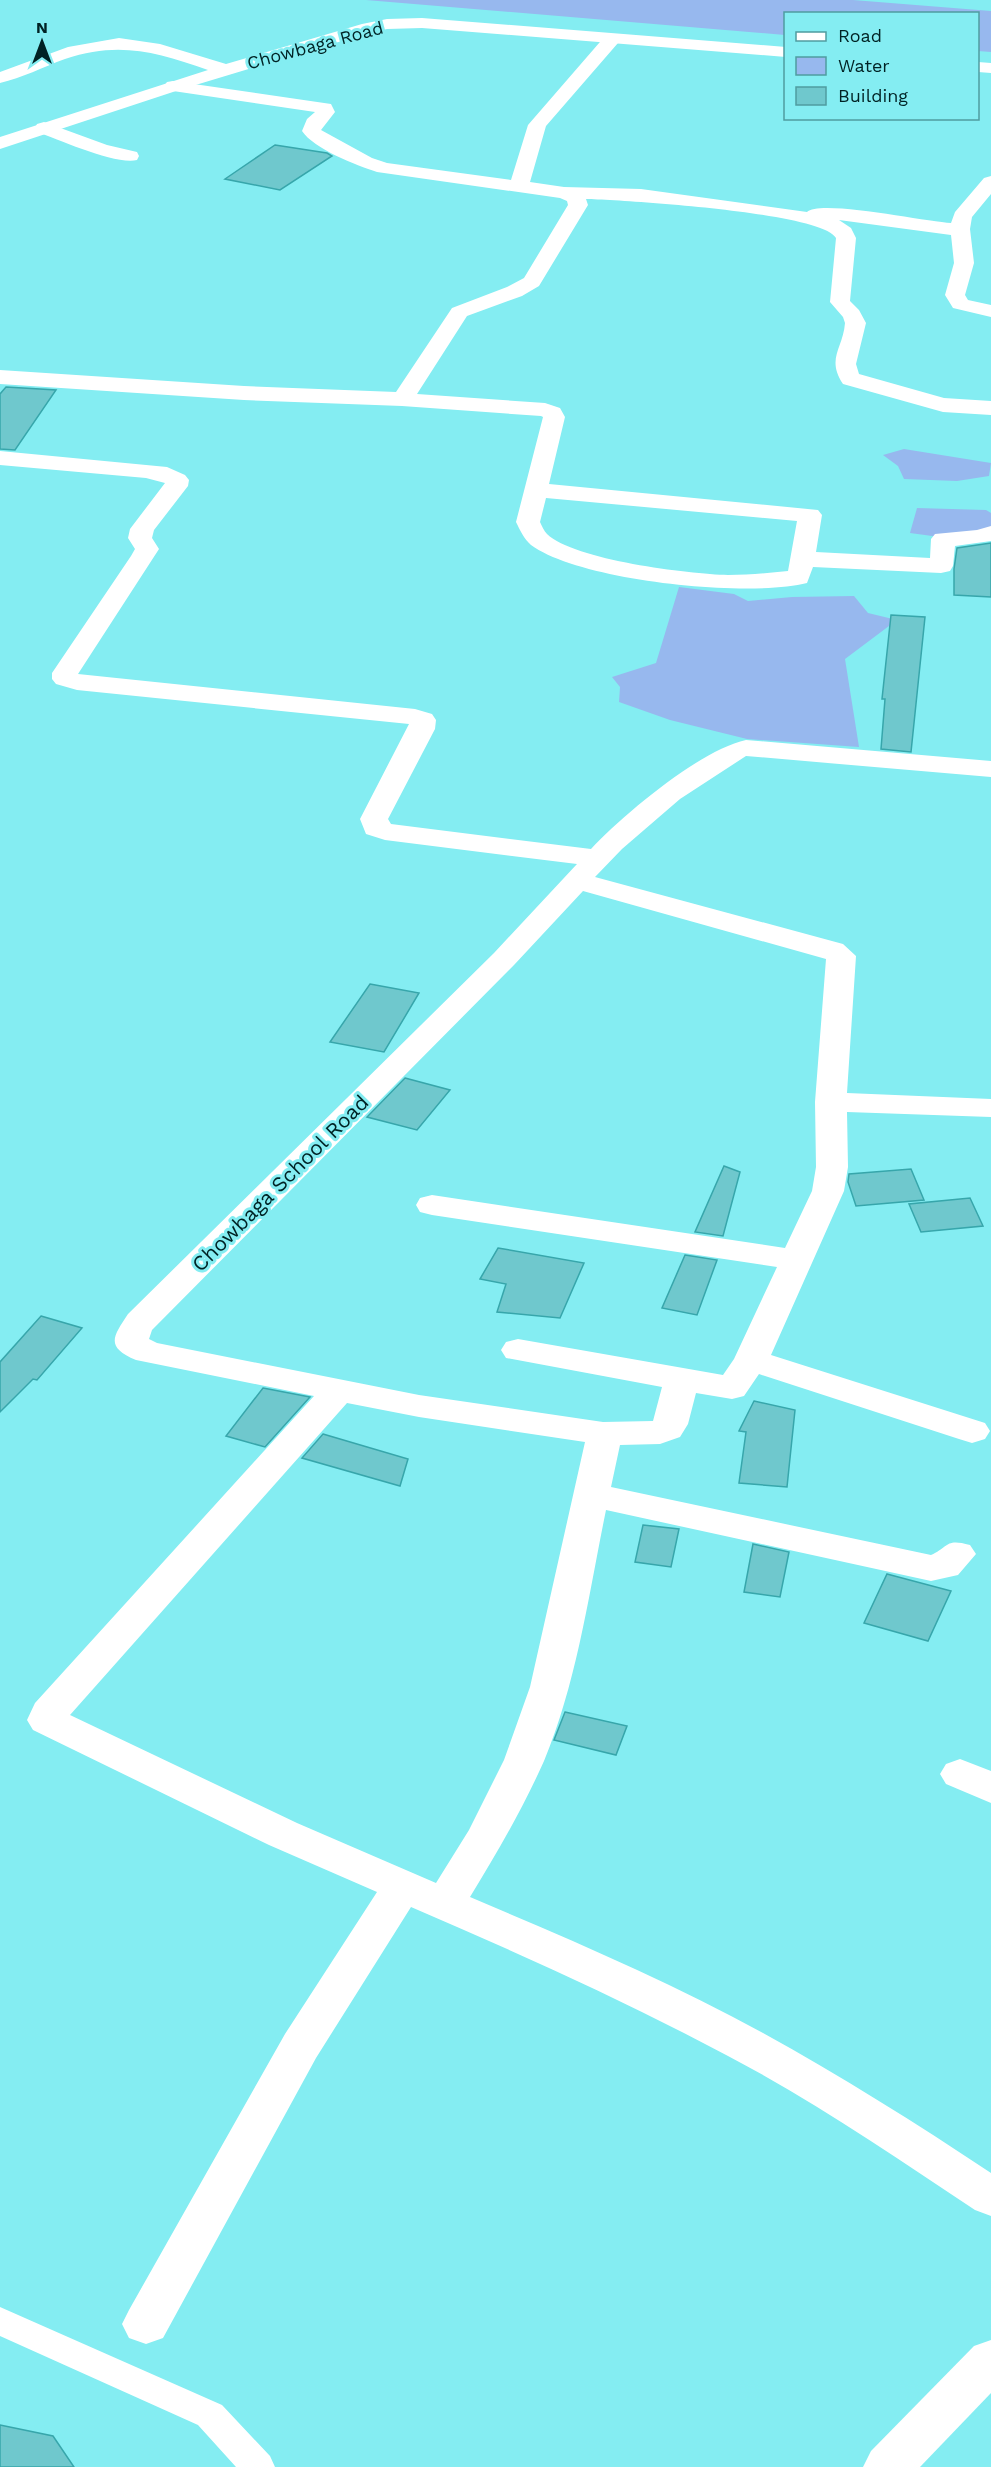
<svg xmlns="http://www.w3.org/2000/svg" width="991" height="2467" font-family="'Work Sans',sans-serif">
	<rect width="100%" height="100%" fill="#84edf2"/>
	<g fill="#97b8ee">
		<path d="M366,0H853L991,11V52L978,51V14H786L785,35Z"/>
		<path d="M904,449L991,463L989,476L957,481L904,479L898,466L883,455Z"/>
		<path d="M917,508L986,510L991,513V534L947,538L910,533Z"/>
		<path d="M679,587L734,594L748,601L792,597L854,596L868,613L897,620L845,659L859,747L747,739L670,720L619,702L620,687L612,677L656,663Z"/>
	</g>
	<g fill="#6fc8cd" stroke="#37a6ab" stroke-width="1.5">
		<path d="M275,145L327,153L332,156L280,190L225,179Z"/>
		<path d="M6,387L56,390L15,450L0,449V394Z"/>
		<path d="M991,543V597L954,595V569L957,548Z"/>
		<path d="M891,615L925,617L911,752L881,749L885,699H882Z"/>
		<path d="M370,984L419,993L384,1052L330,1042Z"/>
		<path d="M405,1078L450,1090L417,1130L367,1117Z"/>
		<path d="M724,1166L740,1172L723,1236L695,1232Z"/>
		<path d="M911,1169L924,1200L856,1206L848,1182L849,1174Z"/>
		<path d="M970,1198L983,1226L921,1232L909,1204Z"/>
		<path d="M498,1248L584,1263L560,1318L497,1312L506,1284L480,1279Z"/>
		<path d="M685,1255L717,1260L697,1315L662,1308Z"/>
		<path d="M41,1316L82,1328L37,1380L33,1379L0,1412V1362Z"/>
		<path d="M263,1388L310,1397L265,1447L226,1436Z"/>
		<path d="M754,1401L795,1410L787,1487L739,1483L746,1432L739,1431Z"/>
		<path d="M323,1434L408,1459L400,1486L302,1458Z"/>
		<path d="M643,1525L679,1529L671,1567L635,1562Z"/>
		<path d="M753,1544L789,1552L780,1597L744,1592Z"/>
		<path d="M887,1574L951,1591L928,1641L864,1623Z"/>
		<path d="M565,1712L627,1726L616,1755L554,1740Z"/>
		<path d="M0,2425L53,2436L74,2467H0Z"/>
	</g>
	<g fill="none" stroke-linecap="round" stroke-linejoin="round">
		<path fill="#fff" fill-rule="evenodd" d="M0,2307L222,2405L270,2456L275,2467H236L198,2425L0,2336Z"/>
		<g fill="#fff" fill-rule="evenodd">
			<path d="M612,34L618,35L621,39L618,43L546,126L530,182L564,187L641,189L807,212C820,199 927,222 951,223L955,212L984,178L991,176V194L972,217L970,229L974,263L965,295L968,300L991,305V317L953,308L945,295L954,263L951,235L839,220L851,228L856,238L850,301L859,310L866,323L856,364L859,374L944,398L991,401V415L943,412L843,384C826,358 843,349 845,323L843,317L830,302L836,238C821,212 623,200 586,199L588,205L539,286L522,296L467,316L417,394L545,403L560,408L565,417L549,484L818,510L822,515L816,552L930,558L931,539L935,534L977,530L991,526V541L955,546L953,566L950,571L941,573L813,567L807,583C747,598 580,581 531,545C524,539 520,530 516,522L543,417L541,416L402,406L244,400L0,384V370L244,386L396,392L452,308L507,287L524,278L568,205L567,201L560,198L377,172C356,165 314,149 302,131L307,119L315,112L173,91L167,90L164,86L167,82L173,81L331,104L335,112L321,130L372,158L387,163L511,180L528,125L606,35ZM546,498L797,521L788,571C768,573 748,575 728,575C689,574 574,560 547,534C544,531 542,526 540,522Z"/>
			<path d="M44,122L107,145L137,152L139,156L137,160C115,165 60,140 37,132L35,128L37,124Z"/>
			<path d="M0,451L167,467L185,475L189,480L188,486L154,530L152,538L159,549L78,674L415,709L432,714L436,720L435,729L388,819L391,824L591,849C624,814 700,750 746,740L991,761V777L746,756L680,799L622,849L595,877L843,944L856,956L847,1093L991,1099V1117L847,1112L848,1167L844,1191L771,1355L985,1423L990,1431L985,1439L972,1443L959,1439L759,1374L744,1396L732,1399L696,1393L688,1424L680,1437L660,1444L620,1445L611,1487L931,1555C949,1547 945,1538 970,1545L976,1554L958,1575L931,1581L606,1510C589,1593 577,1682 544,1761C523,1808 497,1853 470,1897C569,1939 669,1981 763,2033C841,2076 916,2123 991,2173V2216L975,2210C894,2156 814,2101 728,2056C625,2001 518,1953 411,1907L316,2058L163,2338L146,2344L129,2338L122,2324L129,2310L285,2034L377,1892L269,1845L33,1730L27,1720L35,1703L314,1396L136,1360C106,1347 112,1338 128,1314L494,953L577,864L385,840L366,834L360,819L409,724L77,690L56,684L52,679V673L131,556L135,549L128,538L130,529L165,483L146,478L0,465ZM583,891L826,959L815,1102L816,1167L812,1191L785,1248L432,1195L420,1198L416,1205L420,1212L432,1215L777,1267L734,1359L723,1375L518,1339L506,1342L501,1350L506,1358L662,1387L653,1421L603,1422L419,1395L157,1343L149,1339L152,1330L514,965ZM347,1403L419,1417L585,1442L530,1687L504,1760L469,1830L436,1883L297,1823L70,1715Z"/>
			<path d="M960,1759L991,1771V1803L946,1784L940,1774L946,1764Z"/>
		</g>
		<g fill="#fff" fill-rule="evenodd">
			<path d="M422,18L786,47V57L422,28L387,29L365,34L179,90L0,149V137L208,70C156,52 119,41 65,59C43,67 22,78 0,83V72L68,47L119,38L160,44L226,64L362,24L387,19Z"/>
			<path d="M978,62L991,63V73L978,72Z"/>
			<path d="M991,2340V2393L920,2467H863L871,2451L974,2346Z"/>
		</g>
	</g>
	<g text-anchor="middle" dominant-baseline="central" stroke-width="6" stroke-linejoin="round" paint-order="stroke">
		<g font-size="18" fill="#002224" stroke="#84edf2">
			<text transform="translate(315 45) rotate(-15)">Chowbaga Road</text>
		</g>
		<g font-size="21" fill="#002224" stroke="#84edf2">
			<text transform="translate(280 1183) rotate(-45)">Chowbaga School Road</text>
		</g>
	</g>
	<rect x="784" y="12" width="195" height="108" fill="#84edf2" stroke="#4f9ca0" stroke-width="1.5"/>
	<rect x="796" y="32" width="30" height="9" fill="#ffffff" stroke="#4f9ca0" stroke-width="1.5"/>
	<text x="838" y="42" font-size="18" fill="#002224">Road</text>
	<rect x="796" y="57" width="30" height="18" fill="#97b8ee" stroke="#4f9ca0" stroke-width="1.5"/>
	<text x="838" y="72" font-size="18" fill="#002224">Water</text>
	<rect x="796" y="87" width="30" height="18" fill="#6fc8cd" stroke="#4f9ca0" stroke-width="1.5"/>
	<text x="838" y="102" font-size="18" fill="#002224">Building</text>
	<g transform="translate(42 42)" stroke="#84edf2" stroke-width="4.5" paint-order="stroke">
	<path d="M0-4.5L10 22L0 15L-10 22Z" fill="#002224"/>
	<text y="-9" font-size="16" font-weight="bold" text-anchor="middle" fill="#002224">N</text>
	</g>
</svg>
